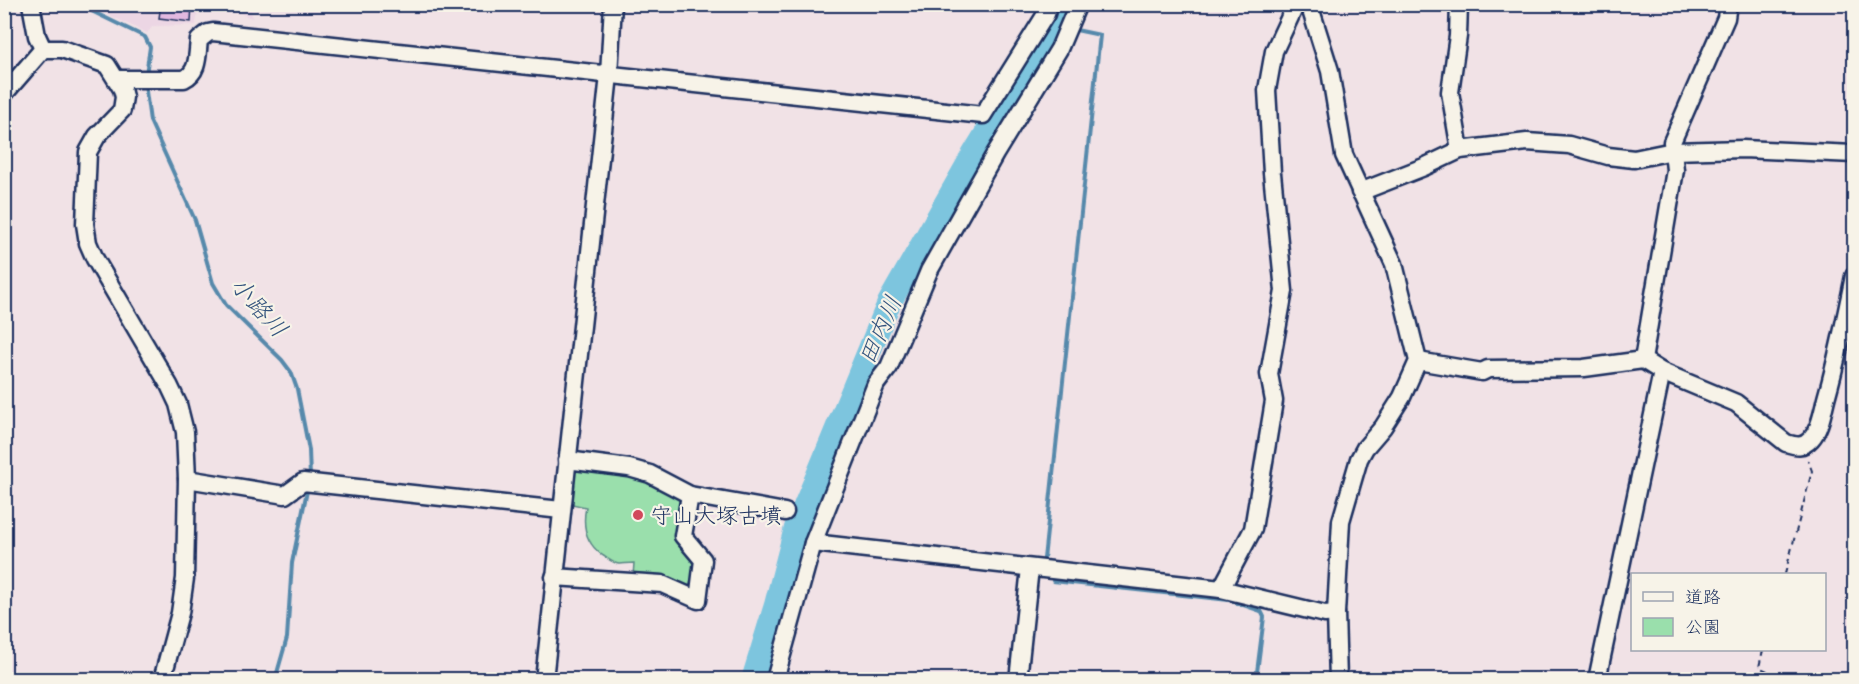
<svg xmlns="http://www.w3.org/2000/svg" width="1859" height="684" font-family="'Shantell Sans','Klee One',sans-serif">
	<rect width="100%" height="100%" fill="#f1e2e6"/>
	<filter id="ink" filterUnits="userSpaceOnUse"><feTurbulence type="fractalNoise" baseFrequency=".0167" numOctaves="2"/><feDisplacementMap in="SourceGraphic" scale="12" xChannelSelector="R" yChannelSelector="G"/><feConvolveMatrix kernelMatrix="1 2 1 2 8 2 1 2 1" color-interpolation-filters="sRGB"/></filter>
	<g filter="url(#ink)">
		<g fill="#ecd6e4">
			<path d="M88,5H198L196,25L153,26L147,33Z"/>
			<path d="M222,5H251L252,18L226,8Z"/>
		</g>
		<path fill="#9adfac" stroke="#5a8785" stroke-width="1.5" d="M576,467L627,471L686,498L680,538L699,561L694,591L633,577L634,563C629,563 623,564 619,564C613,563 607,558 602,555C586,543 582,526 586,507L572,504Z"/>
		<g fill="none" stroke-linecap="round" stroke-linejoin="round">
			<g stroke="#5689ab" stroke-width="4">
				<path d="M77,4L145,37L150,47L146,74"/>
				<path d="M1053,24L1062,27"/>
				<path d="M145,84L150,121L195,220L213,283L226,305L282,360L291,372L297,389L309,450L310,478"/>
				<path d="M1044,559L1100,35L1076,30"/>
				<path d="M1053,581L1229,600L1261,611L1264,617L1256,680"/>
				<path d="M275,680L287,638L292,563L308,486"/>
			</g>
			<path stroke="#7dc5de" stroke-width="24" d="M753,680L776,605L796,528L889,303L975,152L1053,24L1060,4"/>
		</g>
		<path fill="#e2b9e0" stroke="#1b2f5e" stroke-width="1.5" d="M161,4H192L191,22L159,18Z"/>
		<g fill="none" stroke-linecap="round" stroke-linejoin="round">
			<defs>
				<g id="minor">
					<path d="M31,4L37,36L43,49"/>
					<path d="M1309,4L1330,71L1344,155L1394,264L1418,361L1402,397L1383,427L1365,448L1359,459L1341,521L1336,613L1338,680"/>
					<path d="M1459,4L1458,36L1450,92L1460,150"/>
					<path d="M118,79H184C199,72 197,55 199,40L208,33L213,32L983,115L1046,14L1049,4"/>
					<path d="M4,94L43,49H62L107,65L122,89L124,97L122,110L97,136L88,152L85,224L88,243L95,259L169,385L178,404L185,432L187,479L185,578L180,613L162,680"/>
					<path d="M1360,192L1424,167L1460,150L1527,142L1569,145L1608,156L1634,159L1673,151L1743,149L1854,154"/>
					<path d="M1643,360L1675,170L1672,142L1726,18L1728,4"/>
					<path d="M1418,361L1482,372L1488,369L1584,368L1643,360L1662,372L1736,403L1786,443C1796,446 1803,448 1811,439C1821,428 1823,409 1827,395C1838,356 1846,316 1854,276"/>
					<path d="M567,460L629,468L650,474L690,495L785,512"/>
					<path d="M187,479L285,495L303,482L561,510"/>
					<path d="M813,543L1221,589L1325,614L1336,613"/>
					<path d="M554,577L662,584L698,600L703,560L683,536L690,495"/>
					<path d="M1221,589L1253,529L1274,401L1269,374L1284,291L1272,173L1267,90L1274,51L1296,4"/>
					<path d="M544,680L609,75L613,4"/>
					<path d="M775,680L813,543L876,384L889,367L929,271L995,154L1059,49L1078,4"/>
					<path d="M1018,680L1030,568"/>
					<path d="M1597,680L1662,372"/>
				</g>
			</defs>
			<use href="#minor" stroke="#1b2f5e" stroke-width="21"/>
			<g stroke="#1b2f5e" stroke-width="2" stroke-dasharray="6 4.5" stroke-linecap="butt">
				<path d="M1785,574L1812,471L1808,460"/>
				<path d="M1763,650L1759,667L1785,680"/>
			</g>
			<use href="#minor" stroke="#f7f3e8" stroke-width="16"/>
		</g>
	</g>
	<circle fill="#d1495b" stroke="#f7f3e8" stroke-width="2" cx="638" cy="515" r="6"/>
	<g text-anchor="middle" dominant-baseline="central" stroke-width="4.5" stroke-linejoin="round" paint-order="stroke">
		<g font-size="22" fill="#1b2f5e" stroke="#f7f3e8" text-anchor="start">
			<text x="650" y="515">守山大塚古墳</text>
		</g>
		<g font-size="24" font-style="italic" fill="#34547e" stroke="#f7f3e8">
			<text transform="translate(259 307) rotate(48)">小路川</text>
			<text transform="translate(880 330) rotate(-66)">田内川</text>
		</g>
	</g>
	<rect width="1859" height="684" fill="none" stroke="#f7f3e8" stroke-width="24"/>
	<rect x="12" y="12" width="1835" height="660" fill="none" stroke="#1b2f5e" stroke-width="2" filter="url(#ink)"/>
	<rect x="1631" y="573" width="195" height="78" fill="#f7f3e8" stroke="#9fa5b1" stroke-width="1.5"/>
	<rect x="1643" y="592" width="30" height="9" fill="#f7f3e8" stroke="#9fa5b1" stroke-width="1.5"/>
	<text x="1685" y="603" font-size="18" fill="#1b2f5e">道路</text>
	<rect x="1643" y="618" width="30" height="18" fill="#9adfac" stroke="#9fa5b1" stroke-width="1.5"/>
	<text x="1685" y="633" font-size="18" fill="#1b2f5e">公園</text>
</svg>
